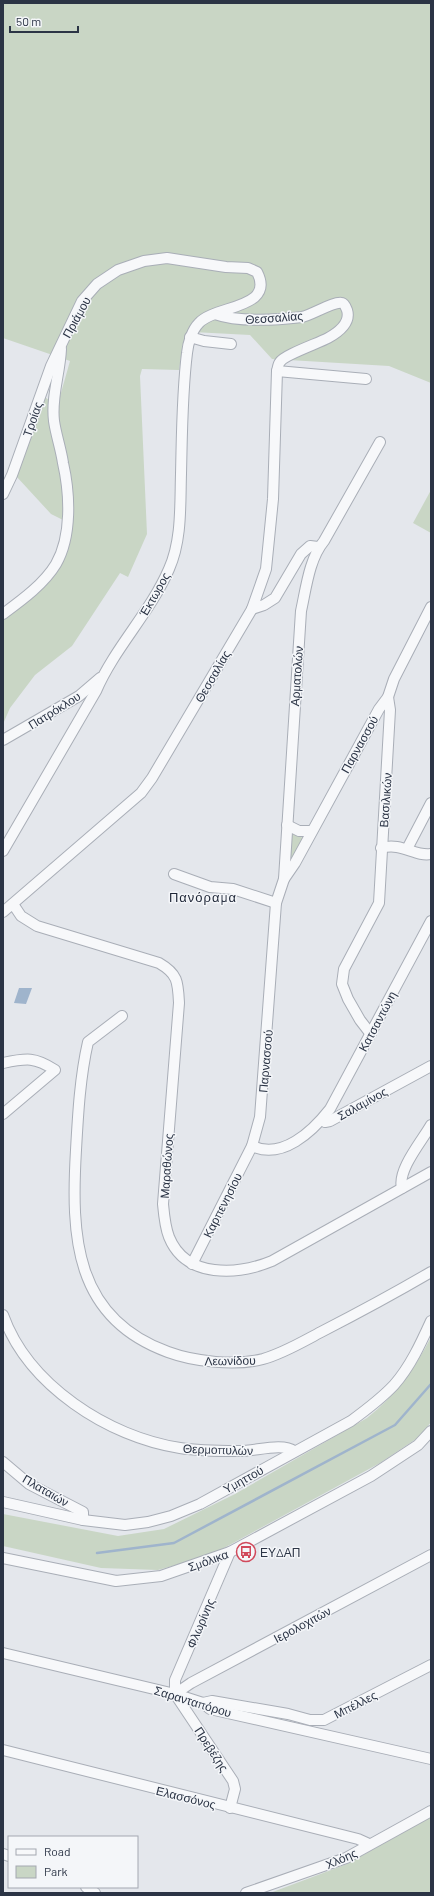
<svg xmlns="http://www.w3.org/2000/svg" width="434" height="1896" font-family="Barlow,sans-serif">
	<rect width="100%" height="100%" fill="#e4e7ec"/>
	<g fill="#c9d6c5">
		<path d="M3,3H431V383L389,366L272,359L250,335L193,332L183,343L179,370L142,369L140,376L147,534L128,577L120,573L72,646L35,675L10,708L3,724V619C26,602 61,575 69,547C71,540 71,532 73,525L51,514L16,476L45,397L57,407L70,361L3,338Z"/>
		<path d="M431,490V533L413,523Z"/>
		<path d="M291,834L304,838L293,860L289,862Z"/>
		<path d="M431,1337V1422L419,1437L380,1463L211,1555L158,1570L101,1568L3,1546V1514L118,1536L164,1529L235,1494L367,1418C395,1396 415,1369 431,1337Z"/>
		<path d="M431,1817V1893H270L347,1864Z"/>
	</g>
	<path fill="#9fb4cc" d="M19,988H32L26,1004L14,1003Z"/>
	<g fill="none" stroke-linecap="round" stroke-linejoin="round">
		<path stroke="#9fb4cc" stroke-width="2.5" d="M97,1553L174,1543L395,1425L431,1384"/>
		<defs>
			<g id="street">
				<path d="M190,337L204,341L231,344"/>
				<path d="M277,371L366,379"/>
				<path d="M3,494L12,475L51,366L82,301L97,284L118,270L144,261L167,258L226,267L248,268L257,272C276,309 215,305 199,323C192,330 188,343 187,353C182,393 182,433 181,474C180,505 182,540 169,569C150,613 115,647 96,691L3,851"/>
				<path d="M252,609L264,605L275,598L301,554L310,546L318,547"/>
				<path d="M3,614C22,600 44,584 56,564C72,536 70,494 63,463C61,449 56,435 54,421C51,397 60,373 61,349"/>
				<path d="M3,740L79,696L100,678"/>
				<path d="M287,825L299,831H311"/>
				<path d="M381,848C402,842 415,857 431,854"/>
				<path d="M407,849L431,803"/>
				<path d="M174,874L210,887L233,889L276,903"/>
				<path d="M284,879L295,863L379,709L388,697L394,679L431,607"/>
				<path d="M13,904L21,916L37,926L159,963C178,974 178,982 179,1003L163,1204C164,1215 165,1227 169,1237C186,1279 238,1275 272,1261L431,1172"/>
				<path d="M3,912L141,793L152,778L252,609L266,569L273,499L277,371C278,368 278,364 280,362C284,355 319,343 328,338C337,333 351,323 347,310C346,308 345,304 342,303C334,301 312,315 302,317C276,320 240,323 215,314"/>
				<path d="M122,1016L88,1042C80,1077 78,1114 76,1150C71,1236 74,1318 168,1352C195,1362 236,1366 263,1359C284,1353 302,1342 321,1332C358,1313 395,1293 431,1272"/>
				<path d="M370,1033L360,1020L348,999L342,984L344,969L379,903L390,710L388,697"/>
				<path d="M3,1063C27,1058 35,1057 55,1070L3,1114"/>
				<path d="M322,1120L325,1122L330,1121L431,1066"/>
				<path d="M252,1146C282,1160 312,1132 330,1109L431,921"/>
				<path d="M402,1188C397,1170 422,1141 431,1125"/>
				<path d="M192,1264L252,1146L260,1117L276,903L284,879L301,611C306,589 309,559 324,541L380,442"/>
				<path d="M3,1315C28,1385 108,1437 180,1448C199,1451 218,1451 237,1451C253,1452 282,1442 294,1451"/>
				<path d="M3,1462L29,1484L83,1512V1520"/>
				<path d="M3,1502L83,1520L125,1525L148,1522L171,1516L200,1504L351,1421C366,1410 381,1399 394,1385C410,1367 421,1343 431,1321"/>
				<path d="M3,1558L116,1581L161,1576L230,1552L371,1476L418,1445L431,1431"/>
				<path d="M3,1653L175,1694L203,1703L210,1709L431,1759"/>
				<path d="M175,1694L191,1683L431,1555"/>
				<path d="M175,1694V1680L230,1552"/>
				<path d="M175,1694L233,1781L235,1789L230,1808"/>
				<path d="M203,1703L212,1701L288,1714L310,1720H324L431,1665"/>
				<path d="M3,1750L358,1839L369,1844"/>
				<path d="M3,1854L9,1856"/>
				<path d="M86,1887L95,1893"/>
				<path d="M246,1893L346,1858L431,1811"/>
			</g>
		</defs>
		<use href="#street" stroke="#a9aeb7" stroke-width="12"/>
		<use href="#street" stroke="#f7f8fa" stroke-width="10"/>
	</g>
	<defs>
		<symbol id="bus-ring" viewBox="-11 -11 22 22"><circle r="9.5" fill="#f4f6f9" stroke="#d1495b" stroke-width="1.5"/><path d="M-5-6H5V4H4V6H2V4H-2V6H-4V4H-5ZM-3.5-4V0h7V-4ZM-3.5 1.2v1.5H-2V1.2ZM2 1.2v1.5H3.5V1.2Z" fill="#d1495b"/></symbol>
	</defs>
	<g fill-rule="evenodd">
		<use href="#bus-ring" x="235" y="1541" width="22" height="22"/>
	</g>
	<g text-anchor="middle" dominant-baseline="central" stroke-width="3" stroke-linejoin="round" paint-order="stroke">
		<g font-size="12" fill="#2b3445" stroke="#f4f6f9">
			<text transform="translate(76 317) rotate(-61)">Πριάμου</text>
			<text transform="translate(274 317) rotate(-4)">Θεσσαλίας</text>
			<text transform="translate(32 419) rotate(-71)">Τροίας</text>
			<text transform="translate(154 594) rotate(-60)">Έκτωρος</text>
			<text transform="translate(212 676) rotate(-60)">Θεσσαλίας</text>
			<text transform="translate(296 676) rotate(-86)">Αρματολών</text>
			<text transform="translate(54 710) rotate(-32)">Πατρόκλου</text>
			<text transform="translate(359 744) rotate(-61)">Παρνασσού</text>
			<text transform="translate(385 800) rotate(-86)">Βασιλικών</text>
			<text transform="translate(377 1021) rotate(-62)">Κατσαντώνη</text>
			<text transform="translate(265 1061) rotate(-85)">Παρνασσού</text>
			<text transform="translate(362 1103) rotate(-29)">Σαλαμίνος</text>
			<text transform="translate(166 1166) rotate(-86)">Μαραθώνος</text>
			<text transform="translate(222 1205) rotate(-63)">Καρπενησίου</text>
			<text transform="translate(230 1360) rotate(-1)">Λεωνίδου</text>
			<text transform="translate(218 1449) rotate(2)">Θερμοπυλών</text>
			<text transform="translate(243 1479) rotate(-29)">Υμηττού</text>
			<text transform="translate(46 1490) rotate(30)">Πλαταιών</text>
			<text transform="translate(208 1560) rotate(-20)">Σμόλικα</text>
			<text transform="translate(200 1623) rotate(-67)">Φλωρίνης</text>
			<text transform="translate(302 1624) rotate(-28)">Ιερολοχιτών</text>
			<text transform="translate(193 1701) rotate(17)">Σαρανταπόρου</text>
			<text transform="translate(355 1704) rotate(-27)">Μπέλλες</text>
			<text transform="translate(212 1749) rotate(57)">Πρεβέζης</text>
			<text transform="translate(186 1797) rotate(14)">Ελασσόνος</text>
			<text transform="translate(341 1858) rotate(-24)">Χλόης</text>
		</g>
		<g font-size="12" fill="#2b3445" stroke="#f4f6f9" text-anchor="start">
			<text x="260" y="1552">ΕΥΔΑΠ</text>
		</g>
		<g font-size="13" letter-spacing="1" fill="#1d2536" stroke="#f4f6f9">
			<text x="203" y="897">Πανόραμα</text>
		</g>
	</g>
	<rect width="434" height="1896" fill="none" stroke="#2b3445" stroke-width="8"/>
	<rect x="8" y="1836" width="130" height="52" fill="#f4f6f9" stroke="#a4a8b1"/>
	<rect x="16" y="1849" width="20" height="6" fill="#f7f8fa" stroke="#a4a8b1"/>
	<text x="44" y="1856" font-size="12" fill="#2b3445">Road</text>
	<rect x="16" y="1866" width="20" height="12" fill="#c9d6c5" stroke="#a4a8b1"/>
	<text x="44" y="1876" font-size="12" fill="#2b3445">Park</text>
	<path d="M10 26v6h68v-6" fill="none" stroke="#2b3445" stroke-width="2"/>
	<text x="16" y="26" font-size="12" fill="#2b3445" stroke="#f4f6f9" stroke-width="3" paint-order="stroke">50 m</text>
</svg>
